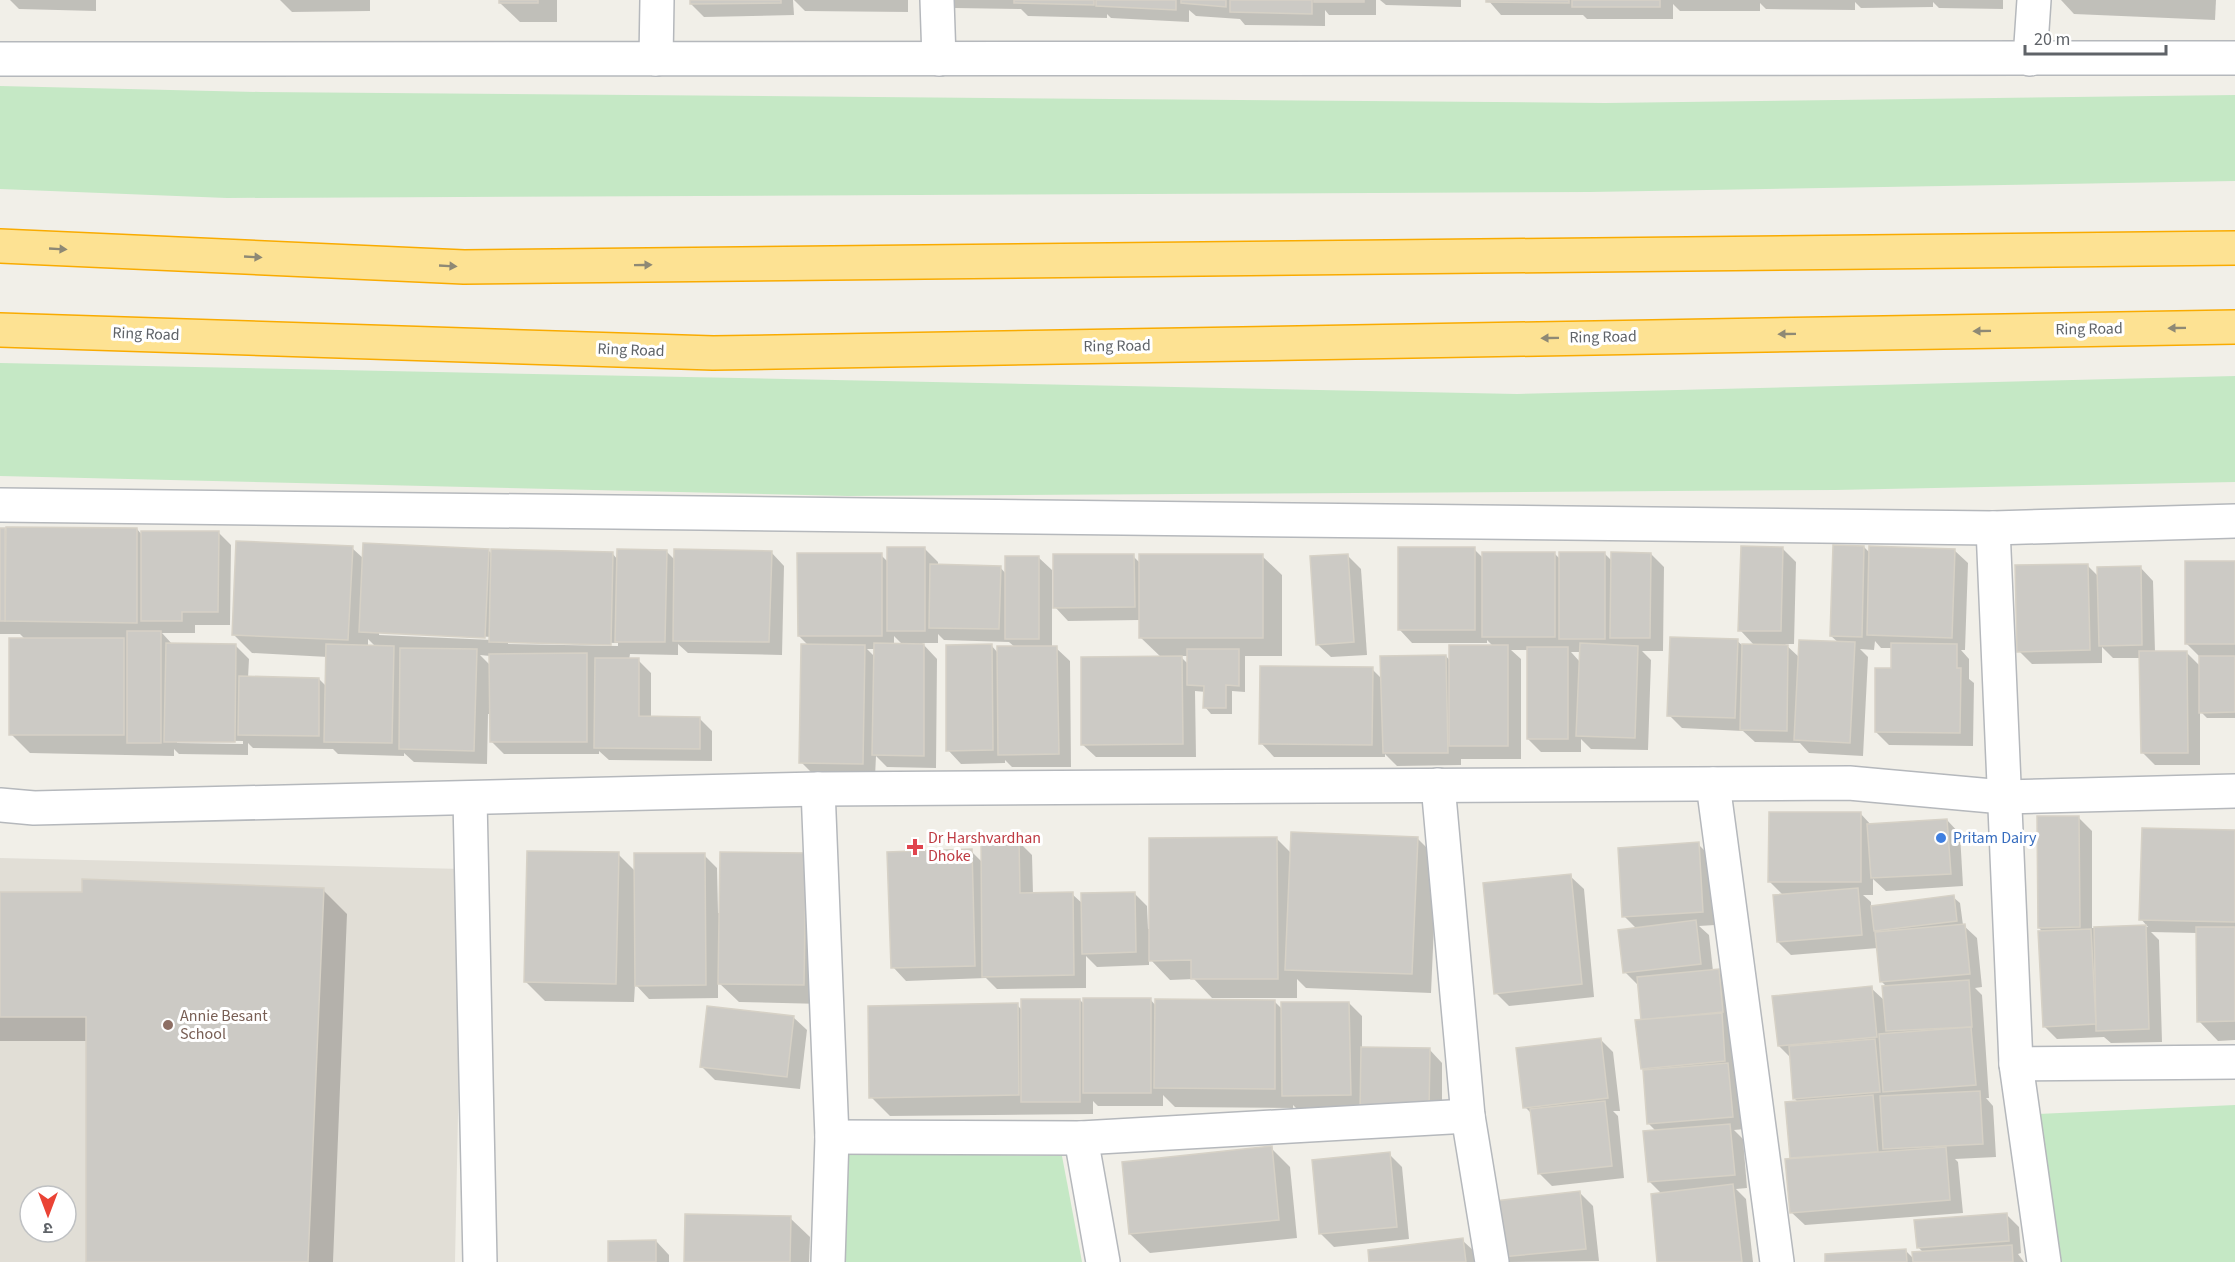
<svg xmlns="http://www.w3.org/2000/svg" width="2235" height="1262" font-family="'Source Sans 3','Noto Sans Devanagari',sans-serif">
	<rect width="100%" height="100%" fill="#f1efe8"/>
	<path fill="#e1ded6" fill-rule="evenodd" d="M0,858L463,869L455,1262H0ZM30,1196H66V1232H30Z"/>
	<g fill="#c5e8c5">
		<path d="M0,86L261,92L1605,103L2235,95V181L1590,192L227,198L0,189Z"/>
		<path d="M0,363L1517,394L2235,376V482L1835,490L848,496L0,476Z"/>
		<path d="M2235,1105V1262H2056L2038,1114Z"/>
		<path d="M841,1153L1062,1156L1082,1262H837Z"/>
	</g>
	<g fill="#0003" fill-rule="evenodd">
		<path d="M10,0H96V11L19,9Z"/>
		<path d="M280,0H370V11L292,12Z"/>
		<path d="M500,0H557V22H520L500,3Z"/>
		<path d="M691,0H793L794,15L704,17L691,4Z"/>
		<path d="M794,0H908V12L805,11Z"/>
		<path d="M946,0H1376V15H1329L1325,10V26L1245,25L1240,19L1196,16L1189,10V22L1111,18L1107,14V18L1028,16L1021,9L954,8Z"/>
		<path d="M1380,0H1461V7L1386,5Z"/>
		<path d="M1488,0H2003V9L1939,8L1933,2V7L1861,8L1855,2V10L1766,9L1760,3V11H1680L1673,4V19H1587L1583,15H1501Z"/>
		<path d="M2061,0H2216L2215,20L2074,14Z"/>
		<path d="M137,529L142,535L218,532L231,545L230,625H195V633H162L173,645H235L249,659L248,678L319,679L327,687L328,657L252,653L233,634L352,548L364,559L488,550L492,554L612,553L618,560L667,552L676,561L771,552L784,566L782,655L688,653L678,644V655L630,654L629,660H638L651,673V717L699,718L712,731V761L609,760L599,751V754H504L491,741V714H488L487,764L414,762L404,753V756L338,754L333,749L253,748L248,743V755L179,754L174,749V756L30,753L11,734L26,640L20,634H0V530H5L8,533ZM379,632L493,637V640L379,635ZM368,639L376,647H368ZM508,641L618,643V646L508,644ZM480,655L490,656V665ZM177,740L243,741V744L177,743Z"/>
		<path d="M1864,547L1870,553L1954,550L1968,563L1965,650H1961L1969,659V679L1974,683L1973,746L1889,745L1876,732L1893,670V648H1881L1875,641L1874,650L1860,649L1868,657L1863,756L1809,753L1800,743L1755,742L1743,731L1682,728L1669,715L1737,641L1742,645L1755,646L1740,630L1783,549L1796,562L1794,644H1785L1800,658L1839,643L1831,636Z"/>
		<path d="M925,549L938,562V566L1000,567L1006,574L1038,557L1052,570V648H1056L1070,661L1071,767H1012L1005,760V763L961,764L948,750L991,645L998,653L1016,648L1009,642L944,640L938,634V643H922L937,659L936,768L887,767L876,756L875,777L814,775L801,762L809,646L799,636L881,555L888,562ZM894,636L903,645H894ZM867,649H875V657Z"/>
		<path d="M1474,549L1483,558L1554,553L1561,560L1604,553L1612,561L1651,554L1664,567L1663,651H1642L1651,660L1648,750L1591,749L1581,739V752H1541L1528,739L1529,650H1511L1521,659V759H1461V765L1397,766L1385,754V757H1274L1261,743L1372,669L1382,679L1446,656L1450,661L1493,646L1487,640V643H1412L1399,629ZM1571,652H1581L1580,662Z"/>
		<path d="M1133,556L1140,563L1262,556L1282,575V656H1245V692L1232,691V714H1211L1205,707L1206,692L1195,691L1196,757H1096L1082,744L1162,658L1140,637V620L1068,621L1055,607ZM1180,656H1188V664Z"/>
		<path d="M1348,556L1361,569L1367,655L1331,657L1317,644Z"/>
		<path d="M2235,563V718H2207L2200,711V765H2155L2142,752L2141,658H2113L2102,647V663L2032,664L2019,651L2087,565L2099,577L2140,567L2153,581L2155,652H2186L2200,666V657L2186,643Z"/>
		<path d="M1860,813L1872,826L1947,820L1960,834L1963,886L1886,891L1873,879V895H1863L1871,902V907L1953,897L1960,903L1963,925L1977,938L1982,987L1975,988L1982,995L1989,1098H1986L1993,1106L1996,1157L1955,1159L1958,1162L1963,1213L1805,1225L1791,1212L1794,1160L1791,1157L1799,1103L1794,1098L1791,1058L1779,1046L1871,988L1885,1001L1887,987L1881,981L1878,948L1791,955L1778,942L1783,895L1770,882Z"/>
		<path d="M2078,817L2092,831V928L2148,927L2141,919L2235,831V1040L2218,1041L2199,1021L2197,933L2151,932L2159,940L2162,1042L2111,1043L2104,1037L2057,1039L2044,1026V933L2039,928Z"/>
		<path d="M1276,838L1292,854L1417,838L1437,858L1431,993L1306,988L1297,979V998H1212L1194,979L1170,980L1149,958V965L1097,967L1086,956V988L997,989L986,978L906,981L893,967L971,851L983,863L1019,842L1032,855L1033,894H1072L1083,904L1134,893L1147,906L1148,929H1151Z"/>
		<path d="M1698,844L1711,857L1715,925L1699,926L1709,935L1713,971L1718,970L1731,984L1745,1129L1734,1130L1743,1139L1747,1188L1736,1189L1746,1199L1753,1262H1659L1662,1194L1649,1181L1656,1131L1649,1124L1644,1070L1642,1068L1643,1021L1638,985L1625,972L1637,929L1624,916Z"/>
		<path d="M618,854L635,871L704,855L717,868L718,913H721L806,855L823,1004L739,1002L718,982V998L649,999L635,984L634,1002L545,1001L526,982Z"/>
		<path d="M1570,876L1584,889L1594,997L1509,1006L1496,993Z"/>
		<path d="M323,890L347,914L333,1262H88L87,1041H0V894Z"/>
		<path d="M1150,999L1156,1006L1275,1002L1283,1010L1349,1003L1362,1016V1048L1429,1049L1442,1063V1126L1362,1107L1297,1109L1293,1105V1108L1175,1107L1163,1095V1106H1098L1093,1101V1114L890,1116L871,1097L1017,1005L1022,1010L1080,1000L1085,1005Z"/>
		<path d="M793,1017L807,1030L800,1089L715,1080L702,1067Z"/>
		<path d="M1600,1039L1613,1052L1620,1111H1613L1618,1116L1624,1178L1552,1186L1539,1173L1533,1115L1525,1107Z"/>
		<path d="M1271,1148L1290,1167L1297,1238L1150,1253L1130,1234Z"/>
		<path d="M1389,1154L1402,1167L1409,1239L1334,1247L1321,1234Z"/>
		<path d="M1580,1193L1593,1206L1599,1261L1508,1262L1502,1256Z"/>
		<path d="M2006,1214L2019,1227L2021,1253L2018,1254L2024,1262H1827L1905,1250L1914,1259L1924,1253L1918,1247Z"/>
		<path d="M790,1218L810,1237L809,1262H686Z"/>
		<path d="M1462,1240L1476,1253L1477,1262H1371Z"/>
		<path d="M656,1241L669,1255V1262H609Z"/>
	</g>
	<g fill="#cccac5" stroke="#d6d1c6" stroke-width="1.5">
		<rect x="499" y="0" width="39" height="3"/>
		<path d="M690,0H781V3L690,4Z"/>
		<path d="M1014,0H1094V5L1014,3Z"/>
		<path d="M1096,0H1176V10L1096,6Z"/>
		<path d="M1181,0H1226V7L1181,3Z"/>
		<path d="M1230,0H1312V14L1230,12Z"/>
		<rect x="1314" y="0" width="50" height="2"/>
		<path d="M1486,0H1569V3L1486,2Z"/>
		<rect x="1572" y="0" width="88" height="7"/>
		<path d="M6,527L137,528V623L5,621Z"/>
		<rect x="0" y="528" width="5" height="93"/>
		<path d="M141,531H219L218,612H182V621H141Z"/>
		<path d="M236,541L353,546L348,640L232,635Z"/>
		<path d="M363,543L489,549L485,638L359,632Z"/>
		<path d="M1833,545L1864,546L1862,637L1830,636Z"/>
		<path d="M1741,546L1783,547L1781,631H1738Z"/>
		<path d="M1869,546L1955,549L1952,638L1867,635Z"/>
		<rect x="887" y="547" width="38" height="84"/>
		<rect x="1398" y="547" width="77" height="83"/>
		<path d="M491,549L613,552L611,645L489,642Z"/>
		<path d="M617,549L667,550L665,642H615Z"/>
		<path d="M674,549L772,551L769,642L673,641Z"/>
		<rect x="1482" y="552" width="73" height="85"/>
		<rect x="1559" y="552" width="46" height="87"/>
		<path d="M1611,552L1651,553L1650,638H1610Z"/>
		<path d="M797,553H882V636H798Z"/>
		<path d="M1053,554H1134L1135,607L1053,608Z"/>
		<rect x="1139" y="554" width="124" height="84"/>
		<path d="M1348,554L1354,642L1316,645L1310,556Z"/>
		<rect x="1005" y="556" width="34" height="83"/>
		<rect x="2185" y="561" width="50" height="83"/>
		<path d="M930,564L1001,566L999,629L929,628Z"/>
		<path d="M2088,564L2090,650L2017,652L2015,565Z"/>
		<path d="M2141,566L2142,645L2099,646L2097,567Z"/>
		<rect x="127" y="631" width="34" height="112"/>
		<path d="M1670,637L1738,639L1735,718L1667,716Z"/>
		<rect x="9" y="638" width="115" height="97"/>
		<path d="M1799,640L1855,642L1850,743L1794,740Z"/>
		<path d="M166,643L236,644L235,742H164Z"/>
		<path d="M874,643L924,644V756L872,755Z"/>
		<path d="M1580,643L1638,646L1635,738L1576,736Z"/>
		<path d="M1891,643L1957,644V668H1961L1960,733L1875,732V668H1891Z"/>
		<path d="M326,644L394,646L392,743L324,742Z"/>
		<path d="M801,644L865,645L863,764L799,763Z"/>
		<path d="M992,644L993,750L946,751V645Z"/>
		<path d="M1742,644L1788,645L1787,731L1740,730Z"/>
		<rect x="1449" y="645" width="59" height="101"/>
		<path d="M997,646H1057L1059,754L998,755Z"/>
		<rect x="1527" y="647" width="41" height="92"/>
		<path d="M400,648L477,649L474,751L399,749Z"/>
		<path d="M1187,649H1239V686L1226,685V708H1203L1204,686L1187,685Z"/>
		<path d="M2139,651H2187L2188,753H2141Z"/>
		<path d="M587,653V742H490L489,654Z"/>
		<path d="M1446,655L1448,753H1383L1380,656Z"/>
		<path d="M1182,656L1183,744L1081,745V657Z"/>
		<path d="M2199,656H2235V712L2199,713Z"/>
		<path d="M595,658H639V716L700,717V749L594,748Z"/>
		<path d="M1260,666L1373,667L1372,745L1259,744Z"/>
		<path d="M239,676L319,678V736L238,735Z"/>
		<path d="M1769,812H1861V882H1768Z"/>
		<path d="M2037,816H2079L2080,927L2038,928Z"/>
		<path d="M1947,819L1951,874L1871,878L1867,824Z"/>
		<path d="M2142,828L2235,830V922L2139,920Z"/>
		<path d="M1291,832L1418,837L1412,974L1285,970Z"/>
		<path d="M1277,837L1278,979H1191V960L1149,961V838Z"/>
		<path d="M1019,840L1020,893L1073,892L1074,975L982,977L981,841Z"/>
		<path d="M1699,842L1703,912L1622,917L1618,848Z"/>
		<path d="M972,849L975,966L891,968L887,852Z"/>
		<path d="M527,851L619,852L616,984L524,982Z"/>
		<path d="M720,852L806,853L804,985L718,984Z"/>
		<path d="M634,853H705L706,985L635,986Z"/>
		<path d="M1571,874L1582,984L1494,994L1483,883Z"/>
		<path d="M82,879L324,888L308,1262H86V1017H0V892H82Z"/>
		<path d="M1858,888L1862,935L1777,942L1773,895Z"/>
		<path d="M1135,892L1136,952L1082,954L1081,893Z"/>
		<path d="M1954,895L1957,921L1874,931L1871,906Z"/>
		<path d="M1696,920L1701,964L1623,973L1618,930Z"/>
		<path d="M1965,924L1970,974L1880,982L1875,932Z"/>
		<path d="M2146,925L2149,1029L2096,1031L2094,927Z"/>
		<path d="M2196,927H2235V1021L2197,1022Z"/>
		<path d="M2091,929L2096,1024L2043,1027L2038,931Z"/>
		<path d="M1719,969L1723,1012L1641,1020L1637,977Z"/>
		<path d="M1969,980L1972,1027L1886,1031L1882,986Z"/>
		<path d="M1872,986L1877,1037L1778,1046L1772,996Z"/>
		<rect x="1083" y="998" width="68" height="95"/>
		<rect x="1021" y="999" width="59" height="103"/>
		<path d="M1155,999L1275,1000V1089L1154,1088Z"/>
		<path d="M1281,1002H1349L1351,1095L1282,1096Z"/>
		<path d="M1018,1003L1019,1095L869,1098L868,1006Z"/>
		<path d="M707,1006L794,1016L787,1077L700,1067Z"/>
		<path d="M1722,1013L1725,1061L1641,1069L1635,1020Z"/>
		<path d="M1971,1027L1976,1085L1883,1092L1879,1034Z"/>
		<path d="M1601,1038L1608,1098L1523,1108L1516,1048Z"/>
		<path d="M1875,1039L1880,1092L1793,1099L1789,1046Z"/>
		<path d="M1361,1047L1430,1048L1429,1113H1360Z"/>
		<path d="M1728,1063L1733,1117L1647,1124L1643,1070Z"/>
		<path d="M1980,1091L1983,1144L1883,1149L1880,1096Z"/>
		<path d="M1873,1095L1878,1152L1790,1158L1785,1102Z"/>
		<path d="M1605,1101L1612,1166L1538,1174L1530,1109Z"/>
		<path d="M1730,1124L1735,1175L1648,1182L1643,1131Z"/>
		<path d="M1272,1146L1279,1220L1129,1234L1122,1162Z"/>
		<path d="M1946,1147L1950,1200L1790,1213L1785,1159Z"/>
		<path d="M1390,1152L1397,1227L1319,1234L1312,1160Z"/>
		<path d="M1733,1184L1742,1262H1657L1651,1194Z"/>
		<path d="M1580,1191L1586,1249L1501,1257L1495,1201Z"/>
		<path d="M2007,1213L2009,1241L1917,1248L1914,1220Z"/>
		<path d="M685,1214L791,1216L790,1262H684Z"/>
		<path d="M1463,1238L1466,1262H1369L1368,1250Z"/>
		<path d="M656,1240V1262H608V1241Z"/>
		<path d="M2012,1245L2013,1262H1913L1912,1252Z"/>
		<path d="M1906,1249L1907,1262H1825V1254Z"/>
	</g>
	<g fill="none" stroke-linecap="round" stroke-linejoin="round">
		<defs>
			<g id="minor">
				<path d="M937,0L939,59"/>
				<path d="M0,59L2235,58"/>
				<path d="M656,59L657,0"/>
				<path d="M2030,59L2034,0"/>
				<path d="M0,505L1993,528L2235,521"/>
				<path d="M1993,528L2016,1064L2044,1262"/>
				<path d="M1713,784L1777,1262"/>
				<path d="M1438,785L1468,1116L1492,1262"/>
				<path d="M818,789L832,1137L828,1262"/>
				<path d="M470,799L480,1262"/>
				<path d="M0,805L34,808L818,789L1849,783L2003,797L2235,791"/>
				<path d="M2016,1064L2235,1062"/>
				<path d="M832,1137L1081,1138L1468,1116"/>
				<path d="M1081,1138L1103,1262"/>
			</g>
			<g id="highway">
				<path d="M0,246L464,267L2235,248"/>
				<path d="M0,330L713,353L2235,327"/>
			</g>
		</defs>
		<use href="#minor" stroke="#b5b8bc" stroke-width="36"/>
		<use href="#highway" stroke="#f9ab00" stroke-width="36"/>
		<use href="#minor" stroke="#fff" stroke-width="33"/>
		<use href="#highway" stroke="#fde293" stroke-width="33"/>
	</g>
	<defs><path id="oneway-solid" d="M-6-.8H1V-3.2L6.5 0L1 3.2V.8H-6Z" transform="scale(1.5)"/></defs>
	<g fill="#8e8975">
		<use href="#oneway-solid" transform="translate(58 249) rotate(3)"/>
		<use href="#oneway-solid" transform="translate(253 257) rotate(3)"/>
		<use href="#oneway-solid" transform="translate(643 265) rotate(-1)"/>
		<use href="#oneway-solid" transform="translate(448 266) rotate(3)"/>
		<use href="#oneway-solid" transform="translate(2177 328) rotate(179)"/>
		<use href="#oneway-solid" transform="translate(1982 331) rotate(179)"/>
		<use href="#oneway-solid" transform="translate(1787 334) rotate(179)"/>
		<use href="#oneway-solid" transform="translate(1550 338) rotate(179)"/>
	</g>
	<circle fill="#3f7fe0" stroke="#fff" stroke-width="2" cx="1941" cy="838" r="6"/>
	<path fill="#e0444e" stroke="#fff" stroke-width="2" d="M912 838h6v6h6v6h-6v6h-6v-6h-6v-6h6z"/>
	<circle fill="#8d6e63" stroke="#fff" stroke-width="2" cx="168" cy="1025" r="6"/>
	<g text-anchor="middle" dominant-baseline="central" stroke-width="6" stroke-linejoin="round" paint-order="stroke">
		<g font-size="16" fill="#5f6368" stroke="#fff">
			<text transform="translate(2089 329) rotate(-1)">Ring Road</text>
			<text transform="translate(146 334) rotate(2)">Ring Road</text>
			<text transform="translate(1603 337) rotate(-1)">Ring Road</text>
			<text transform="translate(1117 346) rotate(-1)">Ring Road</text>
			<text transform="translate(631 350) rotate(2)">Ring Road</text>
		</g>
		<g font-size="16" fill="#be3a42" stroke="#fff" text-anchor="start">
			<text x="928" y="838">Dr Harshvardhan<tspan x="928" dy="18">Dhoke</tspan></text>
		</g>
		<g font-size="16" fill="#366cbe" stroke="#fff" text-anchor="start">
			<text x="1953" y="838">Pritam Dairy</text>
		</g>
		<g font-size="16" fill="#785e54" stroke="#fff" text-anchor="start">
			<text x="180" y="1016">Annie Besant<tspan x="180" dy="18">School</tspan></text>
		</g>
	</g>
	<g transform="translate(48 1214) rotate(180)"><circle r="28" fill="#ffffff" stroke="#bfc1c3" stroke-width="1.5"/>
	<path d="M0-4.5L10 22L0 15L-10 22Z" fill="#ea4335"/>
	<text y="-9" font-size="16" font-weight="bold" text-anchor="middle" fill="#5f6368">उ</text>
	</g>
	<path d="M2025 45v9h141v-9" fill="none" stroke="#5f6368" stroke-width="3"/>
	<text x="2034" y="45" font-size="18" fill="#5f6368" stroke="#ffffff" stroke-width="4.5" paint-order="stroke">20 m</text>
</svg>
